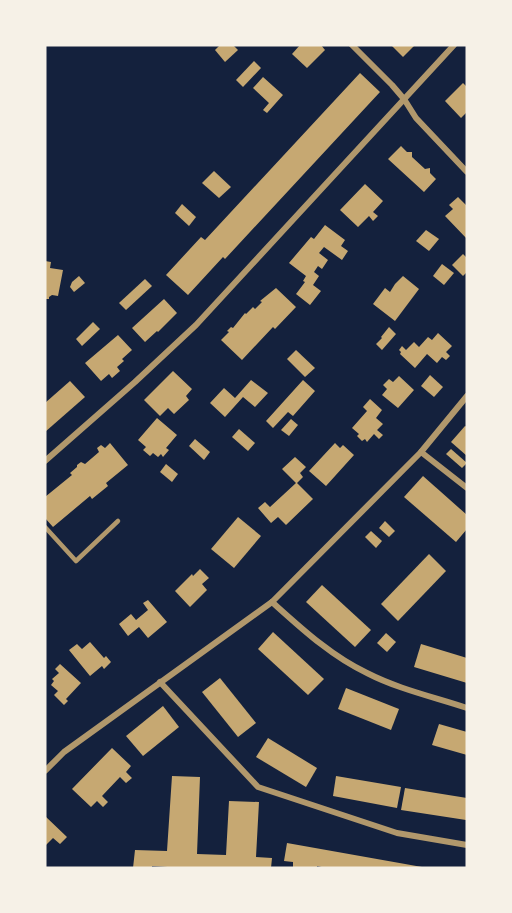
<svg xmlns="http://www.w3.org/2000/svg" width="512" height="913" font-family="Barlow,sans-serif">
	<rect width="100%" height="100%" fill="#14213d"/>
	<g fill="#c6a872">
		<path d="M220,45H233L238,50L225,62L215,50Z"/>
		<path d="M300,45H321L325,50L307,68L292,54Z"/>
		<path d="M391,45H415L403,57Z"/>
		<path d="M254,61L261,68L243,87L236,80Z"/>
		<path d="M360,73L380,92L225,259L223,257L188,295L166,275L201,237L205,240Z"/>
		<path d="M263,77L283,95L267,113L263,110L269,103L253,88Z"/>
		<path d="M463,83L467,87V112L461,118L445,101Z"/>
		<path d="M401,146L407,152H412V157L425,169L430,168V173L436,179L424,192L388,159Z"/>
		<path d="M214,171L231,187L219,198L202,183Z"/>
		<path d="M365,184L383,201L373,212L378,216L373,221L369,216L358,227L340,210Z"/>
		<path d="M458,197L467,206V239L445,216L453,209L449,205Z"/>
		<path d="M182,204L196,217L189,226L175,213Z"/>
		<path d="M325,225L345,240L341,246L348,251L342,260L324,247L319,253L328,260L322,269L318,266L314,272L319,276L313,285L321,291L310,305L296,294L305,282L303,281L306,276L289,263L311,237L314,239Z"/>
		<path d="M426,230L439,239L429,251L416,241Z"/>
		<path d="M463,254L467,258V272L463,276L452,265Z"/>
		<path d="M45,261L51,262L50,268L63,270L58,296L52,295L49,297V299H45Z"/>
		<path d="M442,264L454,273L444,285L433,276Z"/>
		<path d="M79,276L85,283L74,292L70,287L72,282Z"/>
		<path d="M403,276L419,289L395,321L373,304L385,288L390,292L395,284Z"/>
		<path d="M145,279L152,286L126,310L119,303Z"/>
		<path d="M276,288L296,307L275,329L273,327L242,360L221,340L229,332L227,331L231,327L233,328L245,313L246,314L253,307L255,309L262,302L260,301Z"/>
		<path d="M164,299L177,313L158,332L157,331L145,342L132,328Z"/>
		<path d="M93,322L100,329L82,346L76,339Z"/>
		<path d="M389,327L396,334L382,350L376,344L382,338L381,337Z"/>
		<path d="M438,333L452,346L446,352L450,356L446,360L442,357L437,363L427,354L415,368L400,354L401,352L399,350L402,346L406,350L414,342L419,347L428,337L432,340Z"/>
		<path d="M118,335L132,350L122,359L124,361L117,367L120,371L112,378L109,374L101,381L85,363Z"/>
		<path d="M296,350L315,368L305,377L287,359Z"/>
		<path d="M173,371L192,389L186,396L189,400L174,414L168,408L160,416L144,400Z"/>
		<path d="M430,375L443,387L434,397L421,386Z"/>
		<path d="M399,376L414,390L398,408L382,395L387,389L383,385L389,379L393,382Z"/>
		<path d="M251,380L268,393L255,407L243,397L225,417L210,403L224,388L235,398Z"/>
		<path d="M303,380L315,391L293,416L288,412L273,428L266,421Z"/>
		<path d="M70,381L85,397L45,432V403Z"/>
		<path d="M370,399L382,410L376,418L383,424L377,430L383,435L379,439L374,434L367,442L365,439L362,441L357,436L359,434L352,428L367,411L363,407Z"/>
		<path d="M157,418L177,435L166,448L169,450L163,457L161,454L158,457L153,453L150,456L143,450L146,447L138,440Z"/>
		<path d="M291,419L298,425L289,436L281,430Z"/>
		<path d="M465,426L467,427V456L451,442Z"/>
		<path d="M239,429L255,443L248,451L232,437Z"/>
		<path d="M195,439L210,452L204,460L189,446Z"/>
		<path d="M110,443L128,465L106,483L108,486L92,499L90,496L53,527L45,518V497L72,475L70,473L77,467V465L81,462L85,464L99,452L97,448L101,445L105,448Z"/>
		<path d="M335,443L340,448L343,445L354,455L326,486L309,471Z"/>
		<path d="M451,449L467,463L462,468L446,454Z"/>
		<path d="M295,457L306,467L300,473L303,477L297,483L313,499L286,525L278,517L271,523L258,508L265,502L270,507L296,483L282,469Z"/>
		<path d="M166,464L178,474L172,482L160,472Z"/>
		<path d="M423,476L467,515V529L456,542L404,497Z"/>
		<path d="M238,517L261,536L234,568L211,549Z"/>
		<path d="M385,521L395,531L389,537L379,528Z"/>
		<path d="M371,531L382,541L376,548L365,537Z"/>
		<path d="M429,554L446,571L398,621L381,604Z"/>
		<path d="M200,569L209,578L202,584L207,590L190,607L175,591L192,574L193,576Z"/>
		<path d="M322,585L371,630L355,647L306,602Z"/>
		<path d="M148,600L167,622L148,638L139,627L128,636L119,624L131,614L136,620L148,610L143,603Z"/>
		<path d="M273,632L324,679L308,695L258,649Z"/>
		<path d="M386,633L396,642L387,652L377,643Z"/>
		<path d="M90,642L104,658L106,656L111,662L104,669L102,666L90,676L69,650L77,644L82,649Z"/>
		<path d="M421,644L467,658V683L414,667Z"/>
		<path d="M60,664L81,683L66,699L68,701L64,705L54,695L58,691L51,685L54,681L52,679L59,673L55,669Z"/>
		<path d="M220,678L256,723L238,737L202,692Z"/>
		<path d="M346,688L399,709L391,730L338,709Z"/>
		<path d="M163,706L179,727L143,756L126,736Z"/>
		<path d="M439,724L467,732V755L432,745Z"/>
		<path d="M268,738L317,768L306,787L256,757Z"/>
		<path d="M112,748L131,766L126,772L132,778L126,783L120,777L102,796L108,802L103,807L97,801L91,807L72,789Z"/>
		<path d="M172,776L200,777L197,854L226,855L229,801L259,802L256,857L272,858L271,868H183L152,866V868H133L135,850L167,851Z"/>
		<path d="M336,776L401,787L397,808L333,796Z"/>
		<path d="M405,788L467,798L466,820L401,810Z"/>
		<path d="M45,816L67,837L60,844L53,838L45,846Z"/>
		<path d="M287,843L422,867V868H326L317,866V868H293V862L284,861Z"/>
	</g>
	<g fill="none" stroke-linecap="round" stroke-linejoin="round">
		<path stroke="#b1986c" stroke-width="4.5" d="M45,527L76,561L118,521"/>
		<g stroke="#b1986c" stroke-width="6">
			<path d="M352,45L392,85L404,99L416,118L467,172"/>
			<path d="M421,452L467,488"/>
			<path d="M45,461L135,382L196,325L454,45"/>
			<path d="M272,602C301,628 331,656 367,673C398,689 434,697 467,708"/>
			<path d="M160,682L258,787L397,833L467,845"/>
			<path d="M45,771L64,752L272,602L421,452L467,396"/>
		</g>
	</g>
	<rect width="512" height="913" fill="none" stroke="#f6f1e7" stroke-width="93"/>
</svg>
